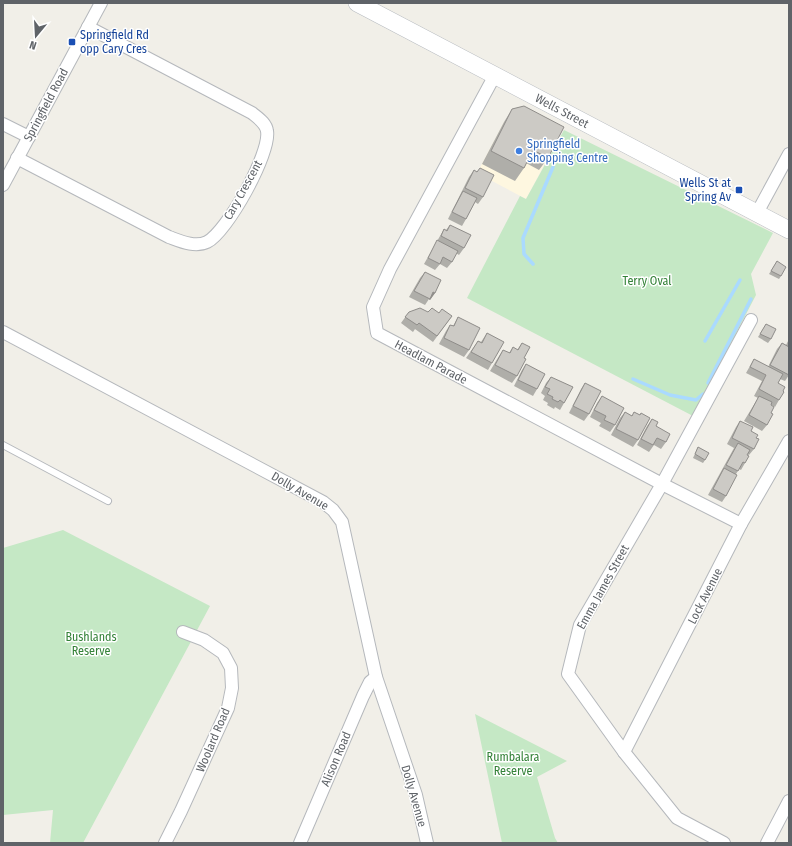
<svg xmlns="http://www.w3.org/2000/svg" width="792" height="846" font-family="'Fira Sans Condensed',sans-serif">
	<rect width="100%" height="100%" fill="#f1efe8"/>
	<path fill="#fef7e0" d="M515,119L557,141L526,199L477,173L504,122Z"/>
	<g fill="#c5e8c5">
		<path d="M564,130L773,233L751,274L756,295L693,416L467,298L520,196L526,199Z"/>
		<path d="M63,530L210,606L83,843H50L53,810L3,815V548Z"/>
		<path d="M475,714L567,761L537,777L555,838L558,843H502Z"/>
	</g>
	<g fill="none" stroke-linecap="round" stroke-linejoin="round">
		<g stroke="#aadaff" stroke-width="3.5">
			<path d="M533,264L524,254L523,238L553,167"/>
			<path d="M705,341L740,280"/>
			<path d="M633,379L670,395L696,400L703,394"/>
			<path d="M708,383L751,299"/>
		</g>
		<defs>
			<path id="lane" d="M3,445L108,501"/>
			<g id="street">
				<path d="M495,75L390,269L373,307L377,333L662,484L741,524"/>
				<path d="M3,124L29,137"/>
				<path d="M17,158L169,237C180,241 195,248 207,242C227,232 271,153 267,131C266,123 258,118 252,113L88,27"/>
				<path d="M3,185L101,3"/>
				<path d="M757,213L789,154"/>
				<path d="M3,332L323,502L333,510L342,522L376,677L416,795L427,843"/>
				<path d="M624,752L741,524L789,441"/>
				<path d="M165,843L181,811L228,708L232,688L231,668L223,653L204,640L183,632"/>
				<path d="M300,843L363,696L370,682L376,677"/>
				<path d="M724,843L677,818L624,752L568,674L580,625L662,484L751,320"/>
				<path d="M767,843L789,801"/>
			</g>
			<path id="secondary" d="M357,3L789,230"/>
		</defs>
		<use href="#lane" stroke="#b5b8bc" stroke-width="8"/>
		<use href="#street" stroke="#b5b8bc" stroke-width="14"/>
		<use href="#secondary" stroke="#b6babf" stroke-width="18"/>
		<use href="#lane" stroke="#fff" stroke-width="6"/>
		<use href="#street" stroke="#fff" stroke-width="12"/>
		<use href="#secondary" stroke="#fff" stroke-width="17"/>
	</g>
	<g fill="#afaea9">
		<path d="M512,109L548,158L539,170L526,163L524,168L515,181L482,164L504,122Z"/>
		<path d="M480,168L483,197L478,204L475,202L466,219L462,226L448,219L469,177L474,170L477,172Z"/>
		<path d="M450,225L464,248L459,255L456,253L452,262L447,268L440,264L435,270L424,264L444,229L446,230Z"/>
		<path d="M777,261L781,276L779,279L769,274Z"/>
		<path d="M425,272L435,293L430,300L429,299L425,305L409,297L420,278Z"/>
		<path d="M409,312L439,313L452,316L433,342L415,329L413,332L401,323Z"/>
		<path d="M458,317L469,350L464,357L439,344L446,331L450,325L453,326Z"/>
		<path d="M766,324L771,339L768,343L758,337Z"/>
		<path d="M487,333L492,363L488,370L466,358L478,341L481,342Z"/>
		<path d="M789,339V375L785,381L780,379L778,383L783,391L779,400L775,407L771,405V413L767,425L762,431L744,421L758,398L754,396L762,381L746,373L754,359L768,367L777,349L782,343L786,345Z"/>
		<path d="M522,343L524,358L517,376L512,383L490,371L499,356L503,350L509,353L513,347L517,350Z"/>
		<path d="M526,364L537,389L533,396L514,386L522,370Z"/>
		<path d="M551,377L564,403L560,410L555,407L554,409L547,405L548,403L543,400L545,396L541,393L546,383Z"/>
		<path d="M585,383L589,414L584,421L569,413L581,389Z"/>
		<path d="M602,396L615,425L610,432L599,426L601,423L590,417L597,403Z"/>
		<path d="M625,412L632,416L634,412L640,415L641,413L638,440L633,447L611,435L620,418Z"/>
		<path d="M652,419L666,442L661,449L654,445L649,452L637,445L647,426Z"/>
		<path d="M740,421L751,431L756,438L754,449L749,455L747,454L745,463L741,470L739,469L736,474L726,496L722,502L708,495L734,448L727,444L736,427Z"/>
		<path d="M698,447L705,460L703,463L693,458Z"/>
	</g>
	<path fill="#8f8d8a" d="M433,292L435,293L430,300L429,299Z"/>
	<g fill="#cccac5" stroke="#8f8d8a">
		<path d="M524,106L564,127L548,158L533,150L524,168L491,151L512,109Z"/>
		<path d="M480,168L494,175L483,197L465,188L474,170L477,172Z"/>
		<path d="M463,191L477,198L466,219L452,212Z"/>
		<path d="M450,225L471,235L464,248L441,236L444,229L447,231Z"/>
		<path d="M437,240L458,251L452,262L443,257L440,264L428,258Z"/>
		<path d="M777,261L786,267L781,276L771,271Z"/>
		<path d="M425,272L441,280L435,293L433,292L430,299L414,291Z"/>
		<path d="M420,308L428,312L432,308L439,313L442,309L452,316L437,336L419,323L417,325L405,317L409,312Z"/>
		<path d="M458,317L480,328L469,350L444,338L450,325L454,326Z"/>
		<path d="M766,324L776,329L771,339L760,334Z"/>
		<path d="M487,333L504,342L492,363L471,352L478,341L482,343Z"/>
		<path d="M522,343L530,347L524,358L526,359L517,376L495,365L503,350L510,353L513,347L518,350Z"/>
		<path d="M782,343L789,347V375L770,365Z"/>
		<path d="M754,359L783,374L778,383L785,387L783,391L784,392L779,400L759,389L766,375L750,367Z"/>
		<path d="M526,364L545,374L537,389L518,380Z"/>
		<path d="M551,377L573,387L564,403L560,400L558,402L552,399L553,397L547,394L550,389L545,387Z"/>
		<path d="M585,383L601,391L589,414L573,406Z"/>
		<path d="M602,396L624,408L615,425L604,420L606,416L594,410Z"/>
		<path d="M759,396L772,402L771,405L774,407L771,413L773,414L767,425L749,415Z"/>
		<path d="M625,412L632,416L634,412L640,415L641,413L650,418L638,440L616,429Z"/>
		<path d="M652,419L658,422L656,426L670,434L666,442L657,438L653,445L641,439Z"/>
		<path d="M740,421L753,427L751,431L758,435L756,438L759,439L754,449L732,438Z"/>
		<path d="M738,443L750,450L747,455L749,456L745,463L743,462L738,471L726,465Z"/>
		<path d="M698,447L709,453L705,460L695,454Z"/>
		<path d="M724,468L737,475L726,496L713,489Z"/>
	</g>
	<g fill="#1a4fb4" stroke="#fff" stroke-width="1.5">
		<rect x="68" y="38" width="8" height="8" rx="2"/>
		<rect x="735" y="186" width="8" height="8" rx="2"/>
	</g>
	<circle fill="#3f7fe0" stroke="#fff" stroke-width="1.5" cx="519" cy="151" r="4"/>
	<g text-anchor="middle" dominant-baseline="central" stroke-width="3" stroke-linejoin="round" paint-order="stroke">
		<g font-size="12" fill="#164399" stroke="#fff" text-anchor="start">
			<text x="80" y="35">Springfield Rd<tspan x="80" dy="14">opp Cary Cres</tspan></text>
			<text x="731" y="183" text-anchor="end">Wells St at<tspan x="731" dy="14">Spring Av</tspan></text>
		</g>
		<g font-size="12" fill="#5f6368" stroke="#fff">
			<text transform="translate(46 105) rotate(-62)">Springfield Road</text>
			<text transform="translate(562 111) rotate(28)">Wells Street</text>
			<text transform="translate(243 190) rotate(-61)">Cary Crescent</text>
			<text transform="translate(431 362) rotate(28)">Headlam Parade</text>
			<text transform="translate(300 491) rotate(30)">Dolly Avenue</text>
			<text transform="translate(603 587) rotate(-61)">Emma James Street</text>
			<text transform="translate(705 596) rotate(-63)">Lock Avenue</text>
			<text transform="translate(213 740) rotate(-67)">Woolard Road</text>
			<text transform="translate(336 759) rotate(-67)">Alison Road</text>
			<text transform="translate(414 796) rotate(74)">Dolly Avenue</text>
		</g>
		<g font-size="12" fill="#366cbe" stroke="#fff" text-anchor="start">
			<text x="527" y="144">Springfield<tspan x="527" dy="14">Shopping Centre</tspan></text>
		</g>
		<g font-size="12" fill="#348238" stroke="#fff">
			<text x="647" y="281">Terry Oval</text>
			<text x="91" y="637">Bushlands<tspan x="91" dy="14">Reserve</tspan></text>
			<text x="513" y="757">Rumbalara<tspan x="513" dy="14">Reserve</tspan></text>
		</g>
	</g>
	<rect width="792" height="846" fill="none" stroke="#5f6368" stroke-width="8"/>
	<g transform="translate(36 36) rotate(198)" stroke="#ffffff" stroke-width="3" paint-order="stroke">
	<path d="M0-3L7 15L0 10L-7 15Z" fill="#5f6368"/>
	<text y="-6" font-size="11" font-weight="bold" text-anchor="middle" fill="#5f6368">N</text>
	</g>
</svg>
